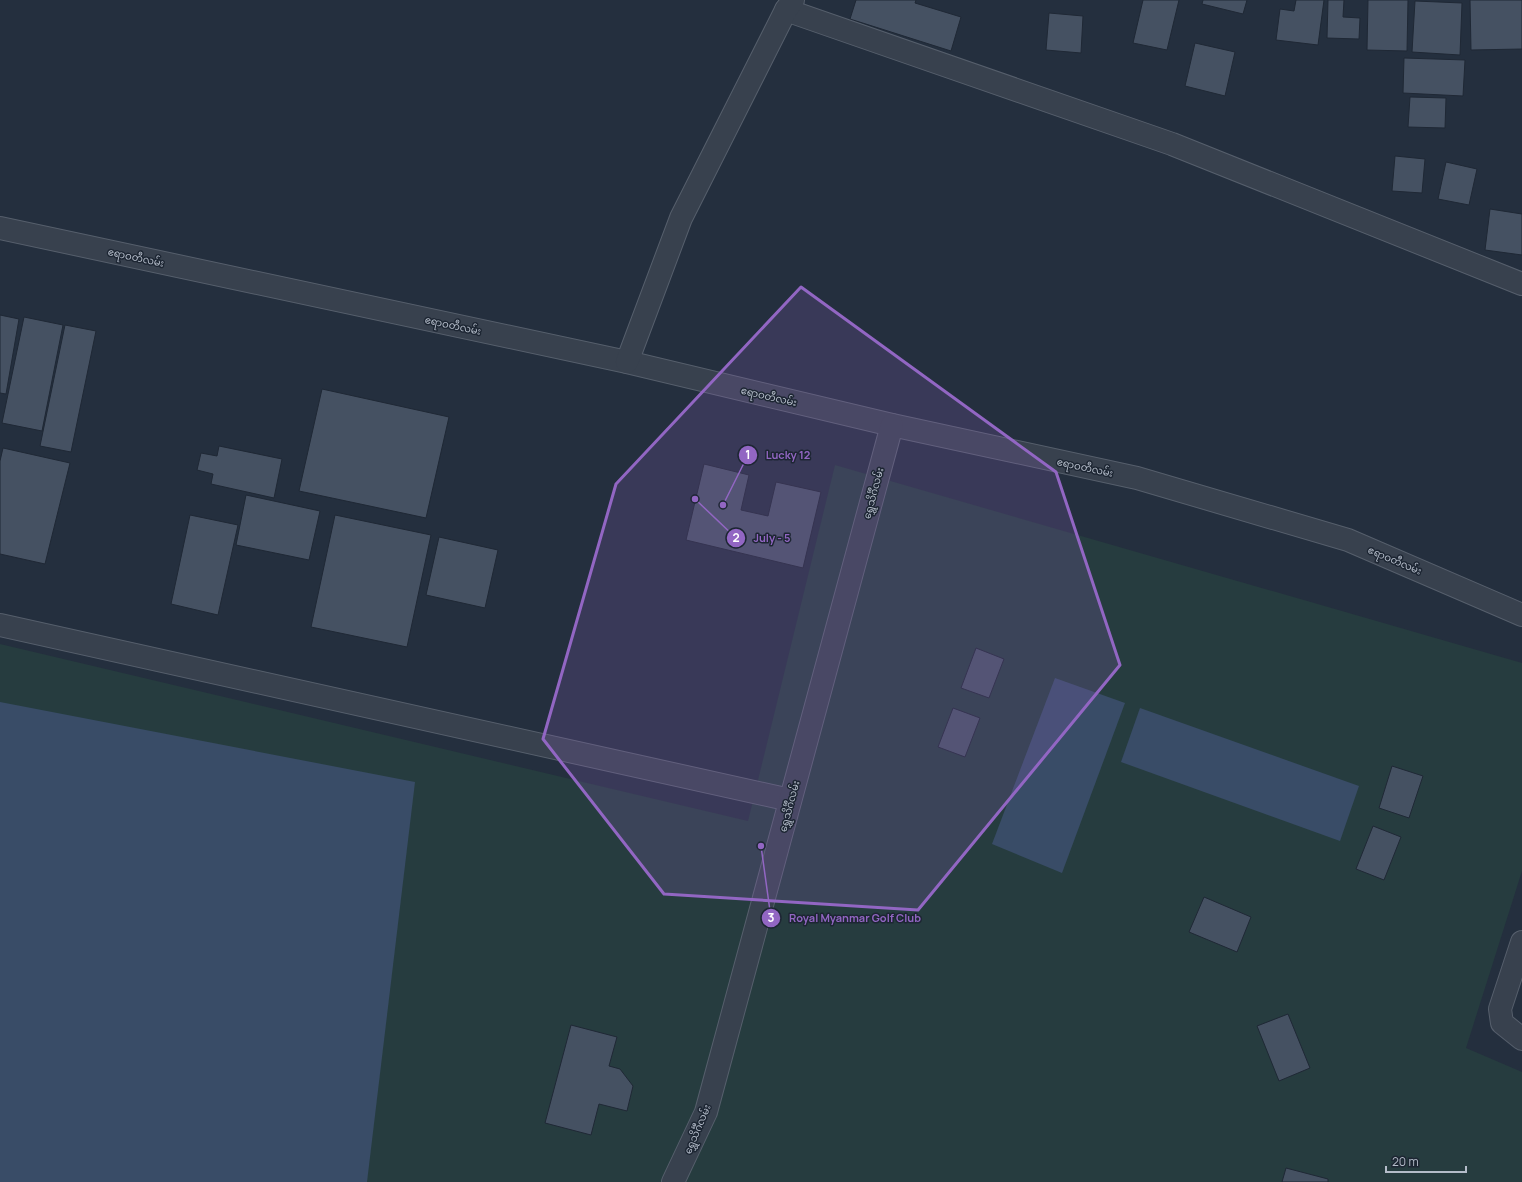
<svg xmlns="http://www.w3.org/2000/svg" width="1522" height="1182" font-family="Manrope,'Noto Sans Myanmar',sans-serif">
	<rect width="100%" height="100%" fill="#242f3e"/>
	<path fill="#263c3f" d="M835,465L1522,663V871L1466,1048L1522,1072V1182H0V644L748,821Z"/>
	<g fill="#394c67">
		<path d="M1055,678L1125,703L1062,873L992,844Z"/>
		<path d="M0,702L415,782L367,1182H0Z"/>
		<path d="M1140,708L1359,786L1340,841L1121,762Z"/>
	</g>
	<g fill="#455162" stroke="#1f2835">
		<path d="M856,0H916L915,3L961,17L951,51L850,19Z"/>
		<path d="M1143,0H1179L1167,50L1133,43Z"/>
		<path d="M1203,0H1247L1243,14L1202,4Z"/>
		<path d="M1296,0H1324L1318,45L1276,40L1280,9L1294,11Z"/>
		<path d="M1328,0H1344L1343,17L1360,18L1359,39L1327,38Z"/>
		<path d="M1368,0H1408L1407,51L1367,50Z"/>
		<path d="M1470,0H1522V49L1471,50Z"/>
		<path d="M1415,1L1462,3L1460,55L1412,52Z"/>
		<path d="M1049,13L1083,16L1081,53L1046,50Z"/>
		<path d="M1195,43L1235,52L1225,96L1185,86Z"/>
		<path d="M1404,58L1465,60L1463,96L1403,93Z"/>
		<path d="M1410,97L1446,98L1445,128L1408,127Z"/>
		<path d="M1395,156L1425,159L1422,193L1392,191Z"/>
		<path d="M1446,162L1477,169L1469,205L1438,199Z"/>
		<path d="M1490,209L1522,214V255L1485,250Z"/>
		<path d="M0,315L19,319L6,394L0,393Z"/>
		<path d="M24,317L63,325L42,431L2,423Z"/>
		<path d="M65,325L96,331L71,452L40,446Z"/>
		<path d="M322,389L449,417L426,518L299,491Z"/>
		<path d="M219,446L282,459L274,498L211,484L213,474L197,470L201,453L217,456Z"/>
		<path d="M3,448L70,463L45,564L0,554V461Z"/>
		<path d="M704,464L749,475L741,510L768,516L776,482L821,492L803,568L686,540Z"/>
		<path d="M246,495L320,511L309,560L236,545Z"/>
		<path d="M190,515L238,525L218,615L171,604Z"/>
		<path d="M335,515L431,535L407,647L311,627Z"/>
		<path d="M439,537L498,550L485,608L426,595Z"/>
		<path d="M976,648L1004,659L989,698L961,688Z"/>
		<path d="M953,708L980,718L965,757L938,747Z"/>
		<path d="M1392,766L1423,776L1409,818L1379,808Z"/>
		<path d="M1373,826L1401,837L1384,880L1356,869Z"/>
		<path d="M1204,897L1251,917L1237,952L1189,932Z"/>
		<path d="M1288,1014L1310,1068L1279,1081L1257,1026Z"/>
		<path d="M571,1025L617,1037L609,1066L620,1069L633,1086L627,1111L599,1104L591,1135L545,1123Z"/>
		<path d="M1286,1168L1328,1179V1182H1282Z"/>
	</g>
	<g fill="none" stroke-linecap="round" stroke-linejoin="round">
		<defs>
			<g id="minor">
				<path d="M786,10L1172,144L1522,284"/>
				<path d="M0,228L627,362L892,425L1137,478L1348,540L1522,615"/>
				<path d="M627,362L681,218L786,10L793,0"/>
				<path d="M0,625L790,800"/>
				<path d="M1522,942L1500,1009L1502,1023L1522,1039"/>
				<path d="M673,1182L706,1112L892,425"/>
			</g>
		</defs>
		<use href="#minor" stroke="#565f6c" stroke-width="24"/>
		<use href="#minor" stroke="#38414e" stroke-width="22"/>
	</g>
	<path fill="#9266c3" fill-opacity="0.2" stroke="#9266c3" stroke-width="3" stroke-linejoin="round" d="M801,287L1056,472L1120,665L918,910L664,894L543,739L616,484Z"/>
	<g text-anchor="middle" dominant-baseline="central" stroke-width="3" stroke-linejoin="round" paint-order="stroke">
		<g font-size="10" fill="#b4bcc9" stroke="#1d2633">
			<text transform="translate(136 257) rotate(12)">ဧရာဝတီလမ်း</text>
			<text transform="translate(453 325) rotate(12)">ဧရာဝတီလမ်း</text>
			<text transform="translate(769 396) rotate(13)">ဧရာဝတီလမ်း</text>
			<text transform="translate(1085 467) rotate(12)">ဧရာဝတီလမ်း</text>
			<text transform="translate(873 493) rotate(-75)">ရွှေသိင်္ဂီလမ်း</text>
			<text transform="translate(1395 560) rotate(23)">ဧရာဝတီလမ်း</text>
			<text transform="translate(789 806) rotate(-75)">ရွှေသိင်္ဂီလမ်း</text>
			<text transform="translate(697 1129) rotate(-67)">ရွှေသိင်္ဂီလမ်း</text>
		</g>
	</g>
	<path fill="none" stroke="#9266c3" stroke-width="1.5" d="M723 505L748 455M695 499L736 538M761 846L771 918"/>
	<g fill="#9266c3" stroke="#1d2633" stroke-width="1.5">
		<circle cx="723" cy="505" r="4"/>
		<circle cx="695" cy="499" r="4"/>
		<circle cx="761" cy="846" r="4"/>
		<circle cx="748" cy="455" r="10"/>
		<circle cx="736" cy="538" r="10"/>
		<circle cx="771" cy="918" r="10"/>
	</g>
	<g font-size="12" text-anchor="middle" font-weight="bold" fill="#fff">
		<text x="748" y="459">1</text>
		<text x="736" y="542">2</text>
		<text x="771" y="922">3</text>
	</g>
	<g font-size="11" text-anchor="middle" font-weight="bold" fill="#9266c3" stroke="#1d2633" stroke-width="3" stroke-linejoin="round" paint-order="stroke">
		<text x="788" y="459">Lucky 12</text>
		<text x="772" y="542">July - 5</text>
		<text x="855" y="922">Royal Myanmar Golf Club</text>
	</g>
	<path d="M1386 1166v6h80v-6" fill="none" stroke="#b4bcc9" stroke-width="2"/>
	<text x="1392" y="1166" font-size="12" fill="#b4bcc9" stroke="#1d2633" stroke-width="3" paint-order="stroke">20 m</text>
</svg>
